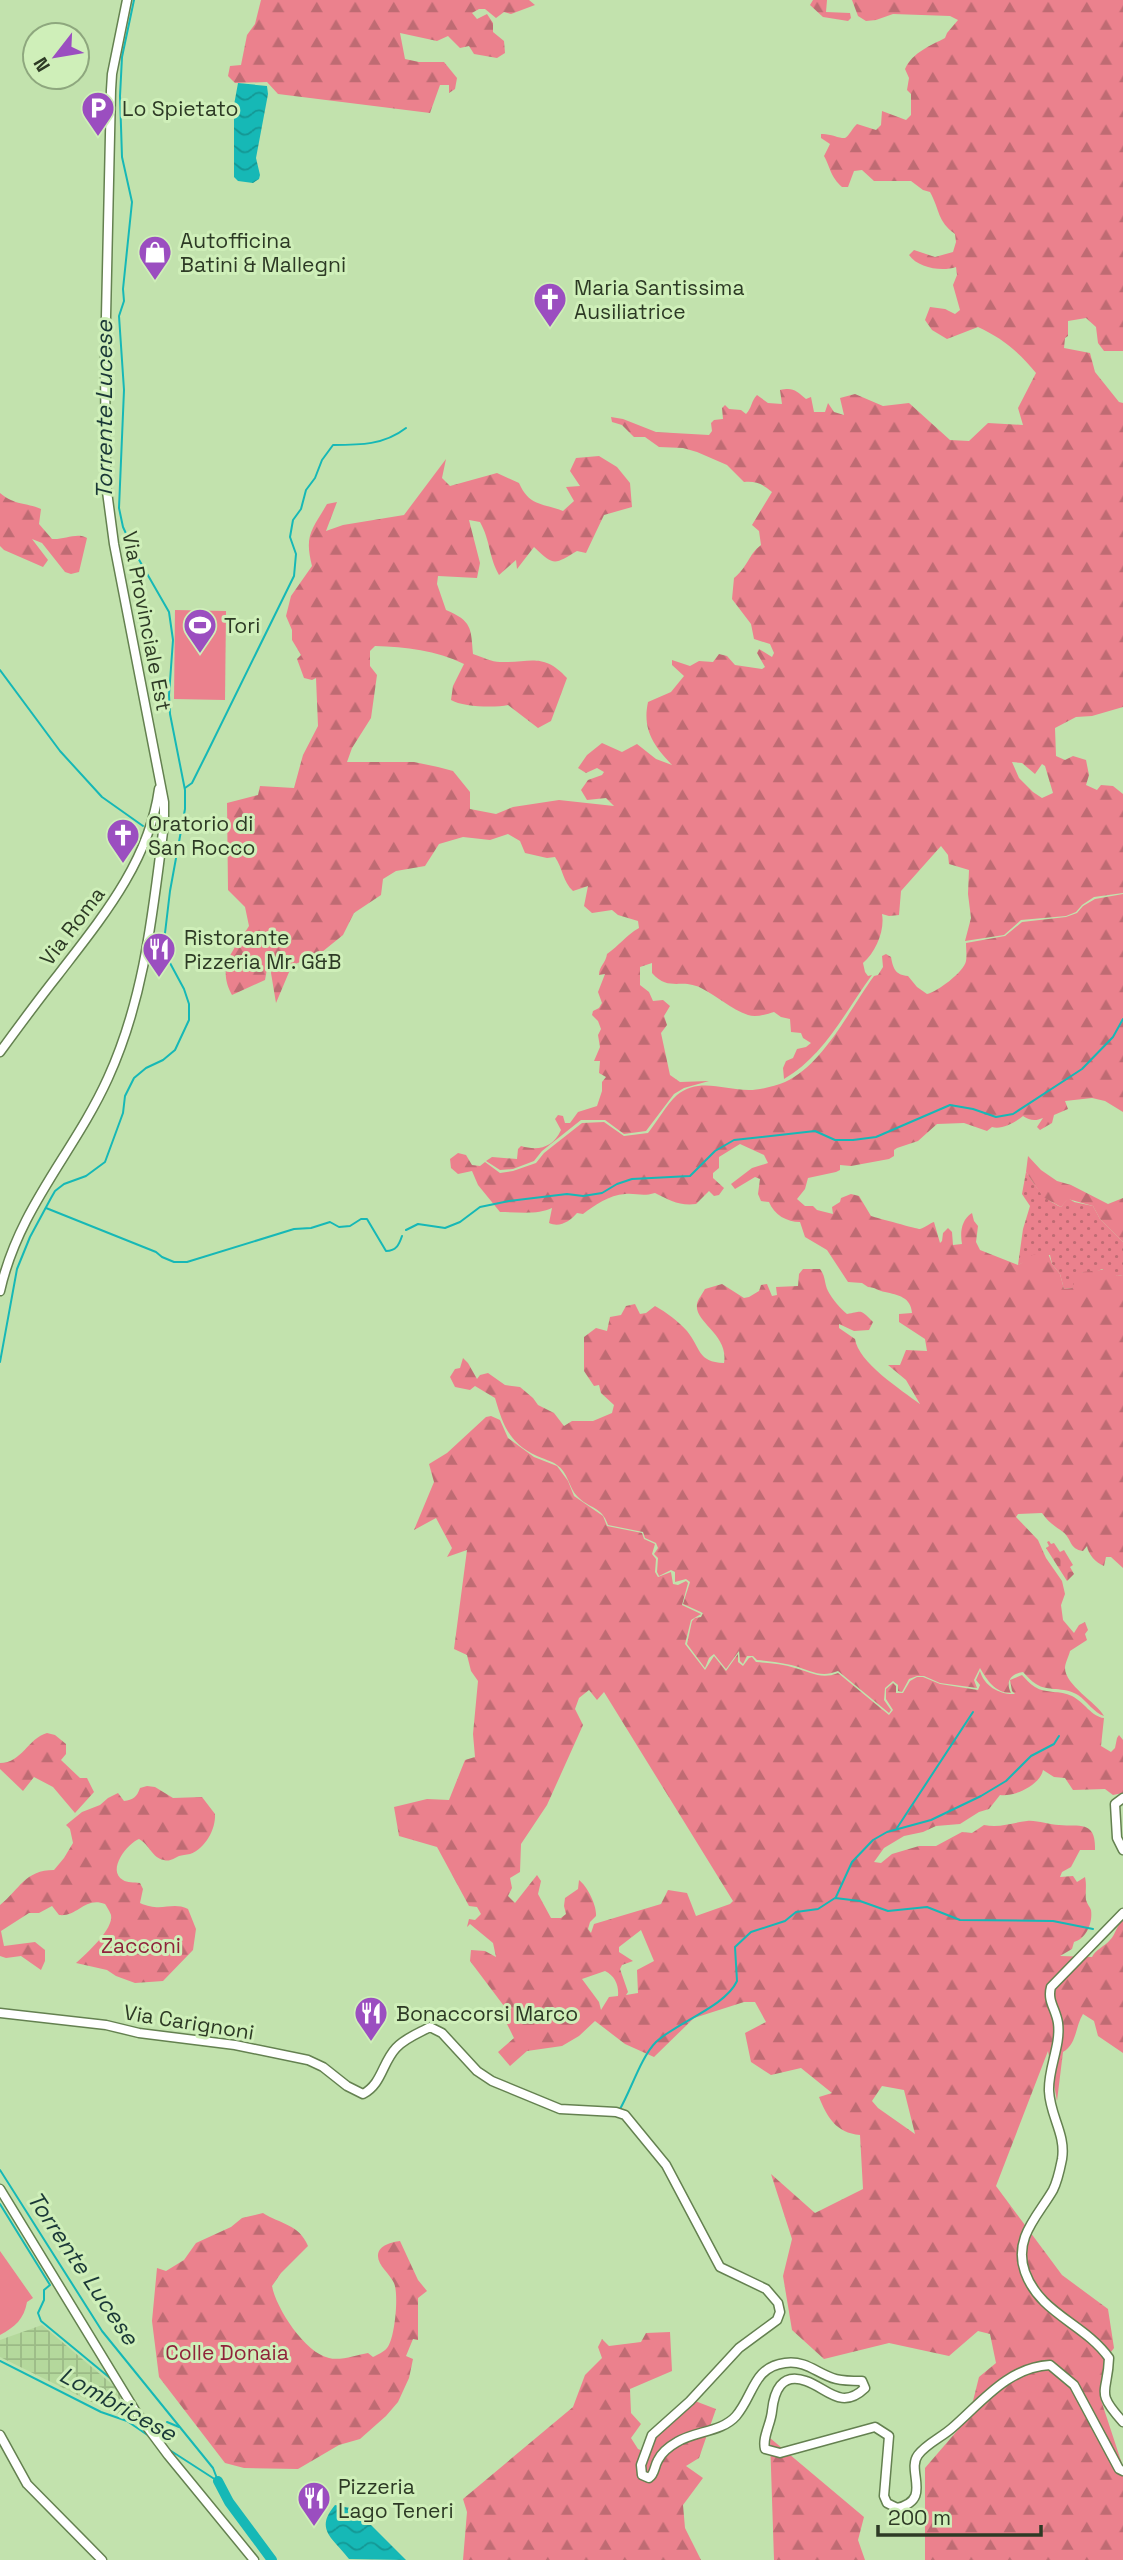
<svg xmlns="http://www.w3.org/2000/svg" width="1123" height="2560" font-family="'Space Grotesk',sans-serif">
	<defs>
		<pattern id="industrial-grid" width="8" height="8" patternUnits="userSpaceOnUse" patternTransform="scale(1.75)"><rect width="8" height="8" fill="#b4d89c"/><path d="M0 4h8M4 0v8" fill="none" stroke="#9bba86"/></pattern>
		<pattern id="grass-dots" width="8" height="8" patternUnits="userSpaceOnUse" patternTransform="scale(1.75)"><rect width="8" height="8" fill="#eb818d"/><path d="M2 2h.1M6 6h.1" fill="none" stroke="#bf6b73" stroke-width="1.8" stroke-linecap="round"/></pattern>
		<pattern id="forest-firs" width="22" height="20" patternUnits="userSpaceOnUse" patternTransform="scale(1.75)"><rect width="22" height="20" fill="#eb818d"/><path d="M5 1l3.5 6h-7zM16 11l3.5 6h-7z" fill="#bf6b73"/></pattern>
		<pattern id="cemetery-stones" width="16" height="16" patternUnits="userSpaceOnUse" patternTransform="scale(1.75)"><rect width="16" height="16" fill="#eb818d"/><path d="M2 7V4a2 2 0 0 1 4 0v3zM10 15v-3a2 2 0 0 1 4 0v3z" fill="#bf6b73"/></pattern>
		<pattern id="water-waves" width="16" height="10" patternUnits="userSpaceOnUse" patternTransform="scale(1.75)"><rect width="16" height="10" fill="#16b8b6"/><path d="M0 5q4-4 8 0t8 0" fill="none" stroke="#149794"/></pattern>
	</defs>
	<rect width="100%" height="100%" fill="#c2e2ad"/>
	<path fill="url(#industrial-grid)" d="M42,2325L113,2385L136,2420L134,2421L106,2409L0,2357V2340Z"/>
	<path fill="url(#grass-dots)" d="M1026,1172C1037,1188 1043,1199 1061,1207L1068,1198L1074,1202L1093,1206L1100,1219L1123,1242V1275L1117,1276L1102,1269L1093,1273L1083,1272L1072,1288L1064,1289L1060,1274L1052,1264L1050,1255H1040L1018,1265L1023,1229L1030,1206L1022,1194Z"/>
	<g fill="url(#forest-firs)" fill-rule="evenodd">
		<path d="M261,0H529L535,5L511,14L504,12L496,18L485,9H479L472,13L477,19L487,14L493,23V32L504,41L505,53L497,58L474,54L469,46L460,48L448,36L437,41L400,33L405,59L419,62H444L457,78L455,89L449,93V85H440L430,113L278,94L267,82L235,83L228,76L230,66L241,65L247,35L255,24Z"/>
		<path d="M813,0H827L826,12L850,13L851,18L848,21L823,17L810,5Z"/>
		<path d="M852,0H1123V351H1104L1098,343L1096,327L1086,318L1068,321V336L1065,338L1064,348L1090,353L1095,372L1119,402L1123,403V707L1092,716L1076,717L1055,728L1056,756L1065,760L1073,756L1086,760L1089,775L1086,785L1097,790L1101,785L1113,786L1123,794V893L1094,897L1082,905L1076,912L1066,916L1021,920L1004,935L965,941L971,918L968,894L969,870L949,864L948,855L941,846L901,891L899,915L889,916L882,914C885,930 876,952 863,963L865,972L868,976L872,975C845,1012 824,1056 784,1079L783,1068L786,1061L793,1058L797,1049L806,1047L811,1043L803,1038L801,1033L791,1032L790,1019L781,1017L774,1012C767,1014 756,1018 748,1015C731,1009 717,996 701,988C680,978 669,992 652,973V963L640,967V985L649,992L653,1001L663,1000L670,1006L664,1016L667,1025L661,1033L670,1075L680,1082L709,1081L684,1088L674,1094L646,1131L624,1134L605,1120H581L542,1151L534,1161L513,1169L500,1170L486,1161L492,1157L517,1159L518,1149L521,1146C538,1151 553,1148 561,1130L555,1119L558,1115L563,1116L565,1123H570L578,1112L597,1106L602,1091V1082L606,1077L599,1073L600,1061H594L600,1047L598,1035L601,1029L598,1021L592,1015L593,1011L599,1008L602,1003L598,992L605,974L599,975C599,966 606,963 607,954C619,946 626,935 639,928L638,921L618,915L612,910L592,913L584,906L588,886L573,891C563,882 563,869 555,857L547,858L525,853L520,841L508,834L490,840L463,837L439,844L425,866L396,871L383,879L381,895L354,913L343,935L317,956L292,965L276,1003L271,973L274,955L270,952L265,980L232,995C216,966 234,950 249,926L245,907L228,890L227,803L258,795L260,786L294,788L303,755L318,726L316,678L312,680L304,678L297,659L301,655L292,640V630L286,616L291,596L312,566C304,535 312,530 327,504L337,502L326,531L343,525L404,515L446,459L442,478L450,486L497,473L519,483C529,506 542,503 563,511L574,501L566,487L580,486L570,471L576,458L599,456L617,467L630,483L632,507L604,515L586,553L577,551C554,565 554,566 534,547L517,569L516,560L499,575C488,555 491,542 480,522L469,520L480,563L477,578L438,576L437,584L446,610C472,621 471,628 473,654C482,657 492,662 500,662C530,663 543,652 567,678L551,721L538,728L508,705C495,708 462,707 451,700L453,686L464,664C436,650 406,647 375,646L370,651V666L377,675L371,718L352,748L347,762H414L438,767L453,771L470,792V809L496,814L513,807L559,800L614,806L606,798L587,800L581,790L588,780L602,775L604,772L597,768L586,773L578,768L587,755L602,743L622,752L637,744L656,759L672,765C654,746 642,730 648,702L671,692L684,676L672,665V660L690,666L699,661L713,662L719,654L727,656L735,665L762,669L765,667L757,653L759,649L772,657L774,653L770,644L754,639L751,624L732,599L734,578C748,567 748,555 761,545L759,531L752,525L772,492C763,484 756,481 744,482L727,465L697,452L683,448L659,447L645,437H634L622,425L612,422L611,417L623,419L656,432L709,435L712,431L711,423L714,420L723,419L722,408L725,405L729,409L741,410L746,414C752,408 751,401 757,395L768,403L782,404L780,390C794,387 796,391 806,399L811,397L814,412H825L828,403L834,412L844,415L840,398L855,394L883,406L909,403L950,440L969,441L988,423L1023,425L1018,408L1036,373C1019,352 1002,338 978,327L947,339L932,330L925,320L930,307L945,309L955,314L960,310L953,285L957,275L956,267C942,272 918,268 909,255L914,250L935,257L953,252L956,242L955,234C937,221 940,210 930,192L923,190L911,181H874L862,170L854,171L848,187H842C830,176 831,169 824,156L830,144L821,138V134C829,133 841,139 845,138C849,136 853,127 857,124L876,130L881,125L882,111L906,120L911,115V94L907,90L909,78L905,69C913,52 930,46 945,38L947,33L958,20L950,16L893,14L876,20L866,21L858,16ZM1012,762L1022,763L1035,774L1042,764L1045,766L1053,793L1042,798L1033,792L1019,778Z"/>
		<path d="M0,493C16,506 25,502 41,509L39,524L52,539C64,540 77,532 87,538L79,572L71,574L65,572L42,543L32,539L48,560L43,567L4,550L0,546Z"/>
		<path d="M1123,894V1112L1105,1101L1092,1098L1065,1101L1068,1109L1054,1115L1052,1123L1040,1130L1037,1127L1043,1118C1036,1121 1030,1121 1023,1116C1016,1122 1002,1130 992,1127L987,1131L964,1123L937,1124L918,1141L897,1148L894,1150V1156L889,1159L851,1166L840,1165V1170L836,1172L808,1178L805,1189L797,1199L805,1206H813L817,1210L833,1214L832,1207L840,1202L841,1198L851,1194L859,1196L871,1216C878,1218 917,1229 920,1229C926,1227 930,1223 934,1222L940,1243L942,1241L943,1233L948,1228L952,1232L953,1245L962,1244C960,1233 961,1220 972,1213L974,1221L978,1226L976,1242L980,1250L1018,1265C1031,1259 1026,1253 1043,1255L1048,1253L1052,1264L1060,1274L1064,1289L1072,1288L1077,1276L1083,1272L1109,1269L1117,1276L1123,1275V1568L1111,1557H1106L1104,1566C1096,1563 1088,1554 1087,1546L1083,1551C1069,1549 1072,1539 1063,1532C1055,1526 1049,1523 1042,1513L1018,1514L1016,1517L1038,1540L1046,1558L1062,1581L1065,1594L1061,1605L1063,1620L1074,1633L1079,1625L1085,1622L1088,1630L1085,1634L1087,1640L1070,1651C1069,1656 1065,1663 1065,1668C1065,1685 1096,1702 1104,1716C1094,1713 1087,1701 1078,1695C1063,1686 1048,1692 1036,1684C1031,1681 1027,1676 1023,1672C1011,1674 1005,1681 1011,1693C995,1693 987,1680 980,1668L974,1680L977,1688L940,1683L924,1676H917L909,1679L902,1692L898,1691V1685L893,1681L885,1688L884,1700L891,1710L889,1713L838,1671C821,1678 811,1671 795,1666C784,1663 769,1661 757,1660L753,1656H747L743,1664L740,1661L739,1651L726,1669L714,1654L709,1658L705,1668L687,1644L692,1621L695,1618L701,1617L703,1613L683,1604L690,1582L686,1579L675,1582V1572L671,1570L659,1576L657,1572L658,1558L654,1554L658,1548L656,1543L645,1538L643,1532L608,1525C602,1506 589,1509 577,1496C569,1488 568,1472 557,1465C552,1461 543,1459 537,1456C509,1443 503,1425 495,1398L475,1386L470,1390L455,1387L450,1377L455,1369L460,1368L463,1358L468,1363L477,1379L480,1375L488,1373L505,1385L520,1387L533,1398L538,1405L554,1413L564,1426L572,1421H593L612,1413L614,1405L601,1393L599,1385L594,1386L584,1371V1337L596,1328L607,1331L610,1317L621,1315L626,1306L635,1304L640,1314L646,1313L655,1306C666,1312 678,1321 687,1331C701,1348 697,1362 724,1363C729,1334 694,1323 697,1304C698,1299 703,1293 705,1289L722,1284L744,1298L749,1297L759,1291L761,1285L767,1284L772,1296L777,1295L776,1287L798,1286L799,1274L803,1269H820C826,1277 824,1283 828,1291C832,1299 841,1309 847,1314C863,1311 860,1309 873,1322L869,1330L854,1331L839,1324V1328L855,1339C858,1362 901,1390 920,1404L906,1380L888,1365H900L906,1350L927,1351L925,1339L899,1322V1314L912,1313C911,1297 898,1295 885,1292C878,1291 875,1287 868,1287L862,1283L848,1282L827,1250L805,1237L800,1222C787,1222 774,1215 769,1202L761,1201L758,1194L760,1179L755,1177L735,1189L731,1184L752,1168L768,1163L764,1155L740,1144L719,1157V1168L713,1173V1178L724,1188L719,1195L714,1196L709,1191L696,1204C679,1206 669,1200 655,1193C642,1197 637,1193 625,1194C609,1195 595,1205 583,1214L577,1213C570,1221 560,1228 549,1223L552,1208C538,1215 518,1212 500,1212L478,1185L472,1171L458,1174L451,1168L450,1159L458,1153L466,1155L472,1165L480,1166L485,1162L500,1173L513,1171L536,1163L544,1153L582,1123L604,1122L624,1136L648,1133C657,1122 666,1105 677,1095C699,1077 724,1090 749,1090C760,1090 775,1086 785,1082C823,1065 850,1009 874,976L878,975L883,967L882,956L886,954L891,957C893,968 895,975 908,976L917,987L927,994C937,992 964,972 966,961C967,956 966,948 966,943L1005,936L1022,922L1066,917L1077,913L1083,906L1095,899Z"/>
		<path d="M1028,1156L1041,1170L1057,1181L1071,1185L1108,1204L1123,1198V1242L1100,1219L1093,1206L1068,1199L1061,1207L1043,1197L1026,1172Z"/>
		<path d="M491,1416L500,1420L508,1438L534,1457L557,1466L568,1481L574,1496L603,1516L607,1526L642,1533L644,1539L655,1544L652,1554L656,1559L655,1572L658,1577L671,1572L673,1584L678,1585L686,1581L688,1583L682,1605L701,1614L691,1620L685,1644L705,1670L714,1656L726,1671L738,1654V1662L743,1666L749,1658L752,1657L756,1662C768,1663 783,1664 795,1668C811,1672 821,1680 838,1673L889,1715L893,1710L886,1699V1689L893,1683L896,1686V1693H903L910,1681L917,1677H923L940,1684L978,1690L980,1685L976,1680L980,1671C984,1686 1000,1695 1015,1694L1012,1691L1010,1680L1022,1675C1026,1679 1030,1684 1035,1687C1046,1694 1060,1690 1072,1696C1084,1702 1092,1717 1104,1718L1101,1746L1111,1752L1115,1748L1117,1738L1119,1735L1123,1740V1793L1113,1795L1105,1789L1073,1790L1065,1778L1054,1777L1043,1770C1040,1785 1015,1797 1000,1795L989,1809L979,1812L960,1824L936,1826L923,1832L904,1836L884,1848L874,1862L881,1863L892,1854L919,1846H936L962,1832L972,1833L984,1825C1000,1828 1011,1823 1027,1821C1037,1820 1049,1825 1059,1825C1080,1827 1096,1820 1095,1850H1080L1071,1867L1062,1872L1060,1877L1073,1876L1077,1882L1085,1877C1087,1886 1085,1892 1086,1900C1087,1904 1090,1907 1091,1910C1093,1923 1086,1939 1074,1942L1072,1949L1060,1956L1092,1957C1096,1949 1104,1947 1110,1940C1116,1934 1116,1926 1123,1920V2053L1098,2036L1094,2021L1083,2014C1075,2027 1077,2044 1063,2052L1057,2101L1048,2051L996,2186L1062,2275L1108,2309L1114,2348L1105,2360L1100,2397L1123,2467V2560H925V2468L969,2417L979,2377L996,2363L990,2334L978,2331L949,2356L889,2343L824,2359L792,2330L783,2276L792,2239L771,2174L815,2213L863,2189L860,2135C836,2133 827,2117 819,2097L832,2093L801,2068L771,2075L751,2062L745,2033L766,2022L755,2002H744L694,2018L654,2057L625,2044L595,2021L579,2036L562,2046L527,2051L510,2066L498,2052L514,2038L507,2024L510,2014L470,1961L471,1950L485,1951L496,1957L493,1943L470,1924L467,1927L469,1919L475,1920L481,1914L477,1907L469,1906L437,1847L399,1836L394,1807L427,1799L449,1800L465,1760L475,1757L473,1734L478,1681L471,1671L467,1655L454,1649L467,1550L447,1557L452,1548L436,1518L414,1530L434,1482L429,1464L447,1453L486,1417ZM589,1690L597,1700L604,1692L733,1901L730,1904L696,1916L687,1893L668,1890L661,1904L594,1924L591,1933L588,1929L590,1922L596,1916C597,1905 587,1886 579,1880L578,1889L565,1898L564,1906L566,1914L561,1918H551L538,1894L541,1881L537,1875L515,1903L508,1896L512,1888L510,1878L520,1872L521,1844L547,1805L583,1725L575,1709L579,1698ZM641,1930L654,1961L637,1970L638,1993L626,1995L628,1992L620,1969L622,1965L633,1961L619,1952V1947ZM605,1971C615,1976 619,1985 618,1996L609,1997L601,2010L599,2002L582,1979ZM882,2086L904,2090L915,2134L878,2108L872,2101Z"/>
		<path d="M47,1733L55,1735L66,1744V1754L61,1760L80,1778H87L94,1792L75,1813L53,1787L34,1777L23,1791L0,1769V1763C22,1763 28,1738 47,1733Z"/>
		<path d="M147,1786L155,1787L173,1798L202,1797L215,1814C216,1829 205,1849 190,1854C186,1855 182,1855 179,1856C174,1858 170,1862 164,1860C152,1858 150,1845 139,1839C128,1843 106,1870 123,1880C127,1883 134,1882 140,1883L143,1889L140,1903C162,1913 171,1901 188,1909L196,1929L193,1950L163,1981L135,1983L116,1976L107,1970L76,1963C86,1954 114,1929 111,1915C111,1914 106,1905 105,1904C85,1896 78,1917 59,1915L52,1906L39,1913H29L1,1931L4,1946L35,1942L45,1950V1961L41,1970L21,1956L6,1958L0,1956V1905C20,1889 25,1870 54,1870L64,1858L73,1843L70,1829L66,1825L82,1812L100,1805L108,1798L118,1793L124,1801C133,1800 137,1797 140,1788Z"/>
		<path d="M263,2213C280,2224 299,2224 308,2246L281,2273L272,2286C276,2308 305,2353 329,2358C340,2361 357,2355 368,2353L373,2357C377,2355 384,2352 387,2348C395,2339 399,2294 394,2283C390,2274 377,2265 378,2255C379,2245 392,2242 400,2241L418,2280L427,2291L418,2298V2340L413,2339L406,2356L413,2359L409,2378L398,2402L386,2416L360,2439L339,2445L298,2469L244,2468L225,2463L159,2377L152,2321L157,2268L166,2271L184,2260L196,2243L231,2227L242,2218Z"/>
		<path d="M670,2332L672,2371L630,2389L631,2413L641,2424L631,2438L638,2449L648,2453L653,2435L695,2401L716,2409L699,2458L686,2466L703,2478L683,2505L685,2528L701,2560H463L467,2512L463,2499L573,2407L585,2375L602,2358L598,2347L602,2339L609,2346L641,2342L646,2333Z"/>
		<path d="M770,2438L864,2517L858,2540L865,2560H774Z"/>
	</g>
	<path fill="url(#cemetery-stones)" d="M1049,1541L1051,1544L1054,1543L1060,1552L1064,1550L1073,1565L1070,1567L1074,1574L1067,1581L1046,1548L1049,1546L1047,1542Z"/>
	<g fill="#eb818d">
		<path d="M175,610L226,611L225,700L174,699Z"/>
		<path d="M0,2251L33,2298L27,2302C24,2319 15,2327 0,2335Z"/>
	</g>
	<g fill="url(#water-waves)">
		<path d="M238,83L267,86L268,94L256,158L260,175L259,179L253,183L238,181L234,177V105Z"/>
		<path d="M335,2505L350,2508L370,2524L406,2560L349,2559C333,2538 314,2530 335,2505Z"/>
	</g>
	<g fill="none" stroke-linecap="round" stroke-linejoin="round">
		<g stroke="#16b8b6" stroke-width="2">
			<path d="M0,670L60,751L102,797L143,826"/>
			<path d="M185,788L192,783L207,753L294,576L296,554L290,537L293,520L301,509L306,490L315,478L322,460L333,445C360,445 384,445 406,428"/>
			<path d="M166,843L176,850"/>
			<path d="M46,1208L156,1252L162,1257L174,1262H187L294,1229L311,1228L330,1222L339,1227L350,1226L361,1219H367L386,1251C396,1251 399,1245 402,1236"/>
			<path d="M406,1230L418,1224L445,1228L460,1222L480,1207L509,1201L567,1194L583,1196L602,1193L617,1184L632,1179L690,1176L715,1151L734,1140L815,1131L835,1140H853L876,1137L950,1105L973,1109L996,1117L1013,1114L1082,1069L1113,1037L1123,1019"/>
			<path d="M0,1362L17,1269L30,1237L51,1198L55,1191L64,1184L86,1176L105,1162L123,1113L125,1096L134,1078L146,1068L163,1060L175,1050L189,1020V1004L184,989L163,950L170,891L185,809V790L170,714L169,695L173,640L169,612L134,551L123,527L119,508L124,390L119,316L124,301L123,289L132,202L122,157L120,96L122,57L134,0"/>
			<path d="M897,1828L973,1712"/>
			<path d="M836,1897L852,1862L873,1840L887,1832L931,1820L981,1796L1006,1781L1031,1756L1054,1744L1059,1736"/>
			<path d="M620,2109C631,2090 641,2057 656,2042C677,2022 725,2007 737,1981L735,1947L751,1932L785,1921L796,1912L818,1909L835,1898L860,1901L888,1911L927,1907L960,1920L1053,1921L1093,1929"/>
			<path d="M0,2170L102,2331L213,2468L218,2481"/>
			<path d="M0,2204L50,2285L44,2290V2300L38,2313L41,2321L110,2378"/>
			<path d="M0,2361L101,2412L127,2421L149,2436"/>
			<path d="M167,2422L179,2427"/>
			<path d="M168,2449L216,2480"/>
		</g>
		<path stroke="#16b8b6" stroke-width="10" d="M218,2481L229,2502L272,2560"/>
		<defs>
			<g id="secondary">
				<path d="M0,1052C19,1026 38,1000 58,975C101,919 149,862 159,789"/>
				<path d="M0,1291C19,1207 74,1153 108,1078C145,997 153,910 164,824V802L114,544L106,484L105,362L111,90L112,74L127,0"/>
				<path d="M1123,1798L1115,1804L1117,1838L1123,1850"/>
				<path d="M1123,1913L1051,1987C1047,2001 1056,2009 1058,2023C1061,2046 1048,2068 1049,2091C1050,2116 1066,2134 1062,2159C1060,2169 1058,2180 1053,2190C1038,2216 1013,2238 1025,2272C1040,2314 1084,2323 1109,2358C1108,2394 1094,2390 1123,2422"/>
				<path d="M0,2013L106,2025L139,2033L235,2045L308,2060L323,2067L347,2086L363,2094C382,2084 382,2063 396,2048C405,2038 419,2033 430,2027L442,2033L477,2071L492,2081L560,2109L616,2112L625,2115L666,2165L720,2267L766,2289L778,2303L780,2312L777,2320L739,2348L690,2401L652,2435L641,2465L642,2475L649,2478C655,2474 654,2467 658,2460C662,2452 670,2446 677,2442C695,2431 722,2432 736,2416C754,2395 753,2367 785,2363C807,2360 817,2374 836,2379C844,2381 854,2381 862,2381L865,2388C841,2411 827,2388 806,2381C781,2372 774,2392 772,2411C771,2424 762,2437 765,2449L780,2453L875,2427L889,2436L884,2496L887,2503L897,2508C933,2500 906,2471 918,2455C926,2444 942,2437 952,2428C981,2403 1008,2367 1050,2365L1074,2385L1119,2469L1123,2471"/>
				<path d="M0,2189L136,2412L168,2455L254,2560"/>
				<path d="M0,2435L27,2484L102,2560"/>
			</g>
		</defs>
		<use href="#secondary" stroke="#648150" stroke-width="11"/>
		<use href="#secondary" stroke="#fff" stroke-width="8"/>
	</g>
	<defs>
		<symbol id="parking-pin" viewBox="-11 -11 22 30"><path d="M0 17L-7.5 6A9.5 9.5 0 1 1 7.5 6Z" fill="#9b4ec0" stroke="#cfefb9"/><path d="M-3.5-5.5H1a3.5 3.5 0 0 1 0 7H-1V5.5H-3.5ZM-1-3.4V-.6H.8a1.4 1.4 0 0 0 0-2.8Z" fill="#fff"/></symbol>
		<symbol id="shop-pin" viewBox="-11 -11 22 30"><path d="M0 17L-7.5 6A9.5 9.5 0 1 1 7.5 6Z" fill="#9b4ec0" stroke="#cfefb9"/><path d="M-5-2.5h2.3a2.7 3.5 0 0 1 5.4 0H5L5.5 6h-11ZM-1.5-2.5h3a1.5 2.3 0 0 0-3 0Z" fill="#fff"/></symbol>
		<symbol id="church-pin" viewBox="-11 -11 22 30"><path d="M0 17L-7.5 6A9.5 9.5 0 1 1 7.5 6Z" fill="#9b4ec0" stroke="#cfefb9"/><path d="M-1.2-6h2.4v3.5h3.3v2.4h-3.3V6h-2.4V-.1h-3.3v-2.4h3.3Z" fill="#fff"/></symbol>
		<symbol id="stadium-pin" viewBox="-11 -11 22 30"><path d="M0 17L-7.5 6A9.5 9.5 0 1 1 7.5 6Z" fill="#9b4ec0" stroke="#cfefb9"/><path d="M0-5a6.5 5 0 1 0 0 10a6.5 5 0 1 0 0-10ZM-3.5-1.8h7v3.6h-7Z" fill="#fff"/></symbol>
		<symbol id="restaurant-pin" viewBox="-11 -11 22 30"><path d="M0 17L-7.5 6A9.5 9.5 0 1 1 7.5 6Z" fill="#9b4ec0" stroke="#cfefb9"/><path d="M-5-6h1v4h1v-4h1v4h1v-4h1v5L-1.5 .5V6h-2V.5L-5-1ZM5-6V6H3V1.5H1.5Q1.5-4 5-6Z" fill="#fff"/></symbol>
	</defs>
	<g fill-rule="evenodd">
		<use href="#parking-pin" x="79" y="89" width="38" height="52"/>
		<use href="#shop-pin" x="136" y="233" width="38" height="52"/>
		<use href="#church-pin" x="531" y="280" width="38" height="52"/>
		<use href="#stadium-pin" x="181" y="606" width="38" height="52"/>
		<use href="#church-pin" x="104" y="816" width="38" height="52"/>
		<use href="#restaurant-pin" x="140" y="930" width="38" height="52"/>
		<use href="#restaurant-pin" x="352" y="1994" width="38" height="52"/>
		<use href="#restaurant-pin" x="295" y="2479" width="38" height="52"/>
	</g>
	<g text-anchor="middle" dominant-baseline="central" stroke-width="6" stroke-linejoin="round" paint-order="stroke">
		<g font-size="21" fill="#2d3a25" stroke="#cfefb9" text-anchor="start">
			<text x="122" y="108">Lo Spietato</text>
			<text x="180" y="240">Autofficina<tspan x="180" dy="24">Batini &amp; Mallegni</tspan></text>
			<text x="574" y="287">Maria Santissima<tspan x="574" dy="24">Ausiliatrice</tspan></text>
			<text x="224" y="625">Tori</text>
			<text x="148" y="823">Oratorio di<tspan x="148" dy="24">San Rocco</tspan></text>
			<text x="184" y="937">Ristorante<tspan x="184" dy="24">Pizzeria Mr. G&amp;B</tspan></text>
			<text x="396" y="2013">Bonaccorsi Marco</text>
			<text x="338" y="2486">Pizzeria<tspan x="338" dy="24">Lago Teneri</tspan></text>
		</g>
		<g font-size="21" fill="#2d3a25" stroke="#cfefb9">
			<text transform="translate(147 621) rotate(79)">Via Provinciale Est</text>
			<text transform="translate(72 926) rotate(-53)">Via Roma</text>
			<text transform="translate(189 2022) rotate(9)">Via Carignoni</text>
		</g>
		<g font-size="21" fill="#8f233a" stroke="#cfefb9">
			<text x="141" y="1945">Zacconi</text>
			<text x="227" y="2352">Colle Donaia</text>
		</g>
		<g font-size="23" font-style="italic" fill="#1a3837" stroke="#cfefb9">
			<text transform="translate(104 410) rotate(-90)">Torrente Lucese</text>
			<text transform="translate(83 2268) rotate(56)">Torrente Lucese</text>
			<text transform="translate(118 2404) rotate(29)">Lombricese</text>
		</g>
	</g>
	<g transform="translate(56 56) rotate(239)"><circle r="33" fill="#cfefb9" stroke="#8ea77e" stroke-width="2"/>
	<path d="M0-5L12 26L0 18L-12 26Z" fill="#9b4ec0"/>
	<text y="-10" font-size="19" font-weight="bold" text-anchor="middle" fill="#2d3a25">N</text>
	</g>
	<path d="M878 2525v10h163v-10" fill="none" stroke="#2d3a25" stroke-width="3.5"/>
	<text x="888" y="2525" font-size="21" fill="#2d3a25" stroke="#cfefb9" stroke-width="5" paint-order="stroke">200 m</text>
</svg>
